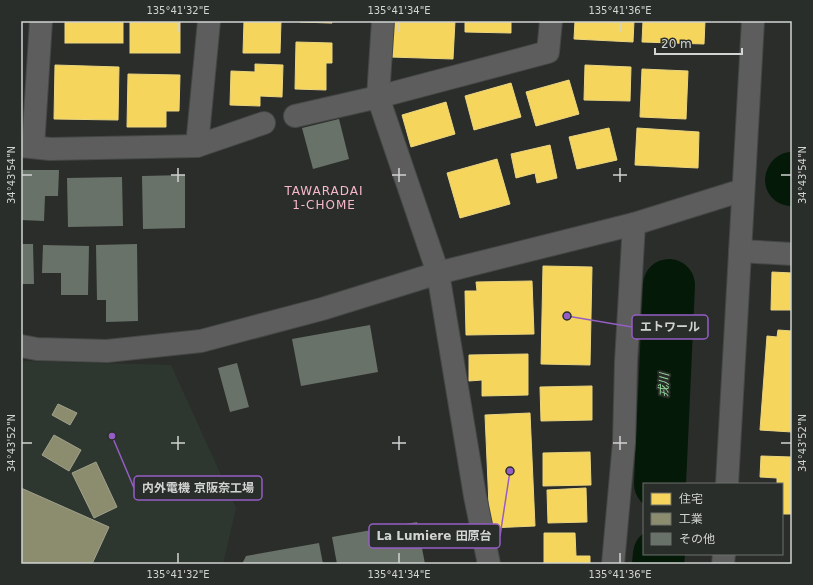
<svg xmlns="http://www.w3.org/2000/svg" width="813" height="585" font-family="'DejaVu Sans','Noto Sans JP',sans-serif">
	<rect width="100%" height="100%" fill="#2b2d2b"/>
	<path fill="#2e372f" d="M21,361L171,365L236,508L223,564H21Z"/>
	<g fill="#f6d55c" stroke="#ebd57f">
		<rect x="65" y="21" width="58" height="22"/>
		<rect x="130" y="21" width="50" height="32"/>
		<path d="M244,21H281L280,53H243Z"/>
		<path d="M300,21H332V23L300,22Z"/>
		<path d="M391,21H455L453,59L390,57Z"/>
		<path d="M465,21H511V33L465,32Z"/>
		<path d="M575,21H634L633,42L574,39Z"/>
		<path d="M643,21H705L704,44L642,42Z"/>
		<path d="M296,42L332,43V63H326V90L295,89Z"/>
		<path d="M255,64L283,65L282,97L260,96V106L230,105L231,71L255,72Z"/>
		<path d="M55,65L119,67L118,120L54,119Z"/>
		<path d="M585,65L631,67L630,101L584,100Z"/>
		<path d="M642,69L688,71L686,119L640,117Z"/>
		<path d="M128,74L180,75L179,111H166V127H127Z"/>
		<path d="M569,80L579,114L536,126L526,92Z"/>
		<path d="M511,83L521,117L474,130L465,96Z"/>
		<path d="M446,102L455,134L411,147L402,115Z"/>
		<path d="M609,128L617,160L577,169L569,137Z"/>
		<path d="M637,128L699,132L698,168L635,165Z"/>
		<path d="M550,145L557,178L537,183L535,173L516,178L511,154Z"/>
		<path d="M497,159L510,204L460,218L447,173Z"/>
		<path d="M543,266L592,267L590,365L541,364Z"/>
		<path d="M772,272L792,273V310H771Z"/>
		<path d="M532,281L534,334L466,335L465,291H477L476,282Z"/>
		<path d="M778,330L792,331V380L791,395H792V432L760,430L767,336L777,337Z"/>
		<path d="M528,354V395L482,396V380L469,381V355Z"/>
		<path d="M592,386V420L541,421L540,387Z"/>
		<path d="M530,413L535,526L490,528L485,415Z"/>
		<path d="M590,452L591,485L543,486V453Z"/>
		<path d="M761,456L792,457V514H782V484H777V478L760,477Z"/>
		<path d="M586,488L587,522L548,523L547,490Z"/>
		<path d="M544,533H575L576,556H590V564H544Z"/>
	</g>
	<g fill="#8c8c6e" stroke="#a1a28c">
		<path d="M58,404L77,413L70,425L52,415Z"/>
		<path d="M54,435L81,450L69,471L42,455Z"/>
		<path d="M96,462L117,507L94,518L72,473Z"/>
		<path d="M21,488L109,527L92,564H21Z"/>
	</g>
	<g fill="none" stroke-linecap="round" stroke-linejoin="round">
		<g stroke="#051908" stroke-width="52">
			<path d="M791,180L792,178"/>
			<path d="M660,484L669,285"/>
			<path d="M658,564L659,554"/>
		</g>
	</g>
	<g fill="#687268">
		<path d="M339,119L349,159L313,169L302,128Z"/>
		<path d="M21,170H59L58,196H45L44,221L21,220Z"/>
		<path d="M185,175V228L143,229L142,176Z"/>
		<path d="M122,177L123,226L68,227L67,178Z"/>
		<path d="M21,244H33L34,284H21Z"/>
		<path d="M137,244L138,321L106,322V300H97L96,245Z"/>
		<path d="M43,245L89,246L88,295H61V273H42Z"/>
		<path d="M370,325L378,372L301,386L292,339Z"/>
		<path d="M237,363L249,407L230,412L218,368Z"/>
		<path d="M417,522L425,564H337L332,537Z"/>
		<path d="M319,543L323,564H242L246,556Z"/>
	</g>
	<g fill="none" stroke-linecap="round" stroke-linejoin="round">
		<defs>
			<g id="minor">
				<path d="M383,21L378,97L438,273L475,496L489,564"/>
				<path d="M295,116L378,97L548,52L551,21"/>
				<path d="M21,146L50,149L197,146L264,123"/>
				<path d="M197,146L209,21"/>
				<path d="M33,147L41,21"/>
				<path d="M740,251L792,254"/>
				<path d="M21,346L37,349L107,351L201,341L322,309L438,273L634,224L743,190"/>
				<path d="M727,484L753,21"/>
				<path d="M613,564L624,442L626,362L634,224"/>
				<path d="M723,564L724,554"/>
			</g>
		</defs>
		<use href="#minor" stroke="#454846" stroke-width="24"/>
		<use href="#minor" stroke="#5c5d5c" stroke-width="22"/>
	</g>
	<path fill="none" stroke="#d1d4d2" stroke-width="1.5" d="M178,22V32M399,22V32M620,22V32M178,168V182M399,168V182M620,168V182M22,175H32M171,175H185M392,175H406M613,175H627M781,175H791M178,436V450M399,436V450M620,436V450M22,443H32M171,443H185M392,443H406M613,443H627M781,443H791M178,553V563M399,553V563M620,553V563"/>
	<g text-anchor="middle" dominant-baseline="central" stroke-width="4" stroke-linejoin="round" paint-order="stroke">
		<g font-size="12" letter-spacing="1" fill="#f8b7cc" stroke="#2a2e2a">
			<text x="324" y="191">TAWARADAI<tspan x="324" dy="14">1-CHOME</tspan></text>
		</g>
		<g font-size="12" font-style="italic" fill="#97dd9e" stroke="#2a2e2a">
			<text transform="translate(664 385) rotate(-88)">戎川</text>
		</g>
	</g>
	<path fill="none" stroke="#955ec5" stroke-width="1.5" d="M567 316L632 327M112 436L134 488M510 471L500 536"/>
	<g fill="#955ec5" stroke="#2a2e2a" stroke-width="1.5">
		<circle cx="567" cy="316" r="4"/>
		<circle cx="112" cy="436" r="4"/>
		<circle cx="510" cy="471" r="4"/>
	</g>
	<g fill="#2a2e2a" stroke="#955ec5" stroke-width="1.5">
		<rect x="632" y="315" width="76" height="24" rx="4"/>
		<rect x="134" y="476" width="128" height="24" rx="4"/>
		<rect x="369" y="524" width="131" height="24" rx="4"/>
	</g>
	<g font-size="12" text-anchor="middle" font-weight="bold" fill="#d1d4d2">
		<text x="670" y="331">エトワール</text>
		<text x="198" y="492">内外電機 京阪奈工場</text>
		<text x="434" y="540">La Lumiere 田原台</text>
	</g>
	<rect width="813" height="585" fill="none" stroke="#2a2e2a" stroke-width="44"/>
	<rect x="643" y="483" width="140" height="72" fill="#2a2e2a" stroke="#6d706d"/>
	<rect x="651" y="493" width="20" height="12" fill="#f6d55c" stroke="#6d706d"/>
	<text x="679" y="503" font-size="12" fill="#d1d4d2">住宅</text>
	<rect x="651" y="513" width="20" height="12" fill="#8c8c6e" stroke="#6d706d"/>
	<text x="679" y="523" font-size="12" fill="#d1d4d2">工業</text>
	<rect x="651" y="533" width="20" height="12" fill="#687268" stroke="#6d706d"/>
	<text x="679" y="543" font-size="12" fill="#d1d4d2">その他</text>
	<path d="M655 48v6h87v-6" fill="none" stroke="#d1d4d2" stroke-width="2"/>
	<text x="661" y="48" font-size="12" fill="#d1d4d2" stroke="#2a2e2a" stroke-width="3" paint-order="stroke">20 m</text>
	<rect x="22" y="22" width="769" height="541" fill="none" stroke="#d1d4d2" stroke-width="1.5"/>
	<g font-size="10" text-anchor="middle" fill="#d1d4d2">
		<text x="178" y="14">135°41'32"E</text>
		<text x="399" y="14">135°41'34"E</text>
		<text x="620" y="14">135°41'36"E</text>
		<text transform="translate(11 175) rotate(-90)" y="4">34°43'54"N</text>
		<text transform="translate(802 175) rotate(-90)" y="4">34°43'54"N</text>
		<text transform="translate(11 443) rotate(-90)" y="4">34°43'52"N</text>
		<text transform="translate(802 443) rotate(-90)" y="4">34°43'52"N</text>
		<text x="178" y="578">135°41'32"E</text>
		<text x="399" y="578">135°41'34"E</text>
		<text x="620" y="578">135°41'36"E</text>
	</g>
</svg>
